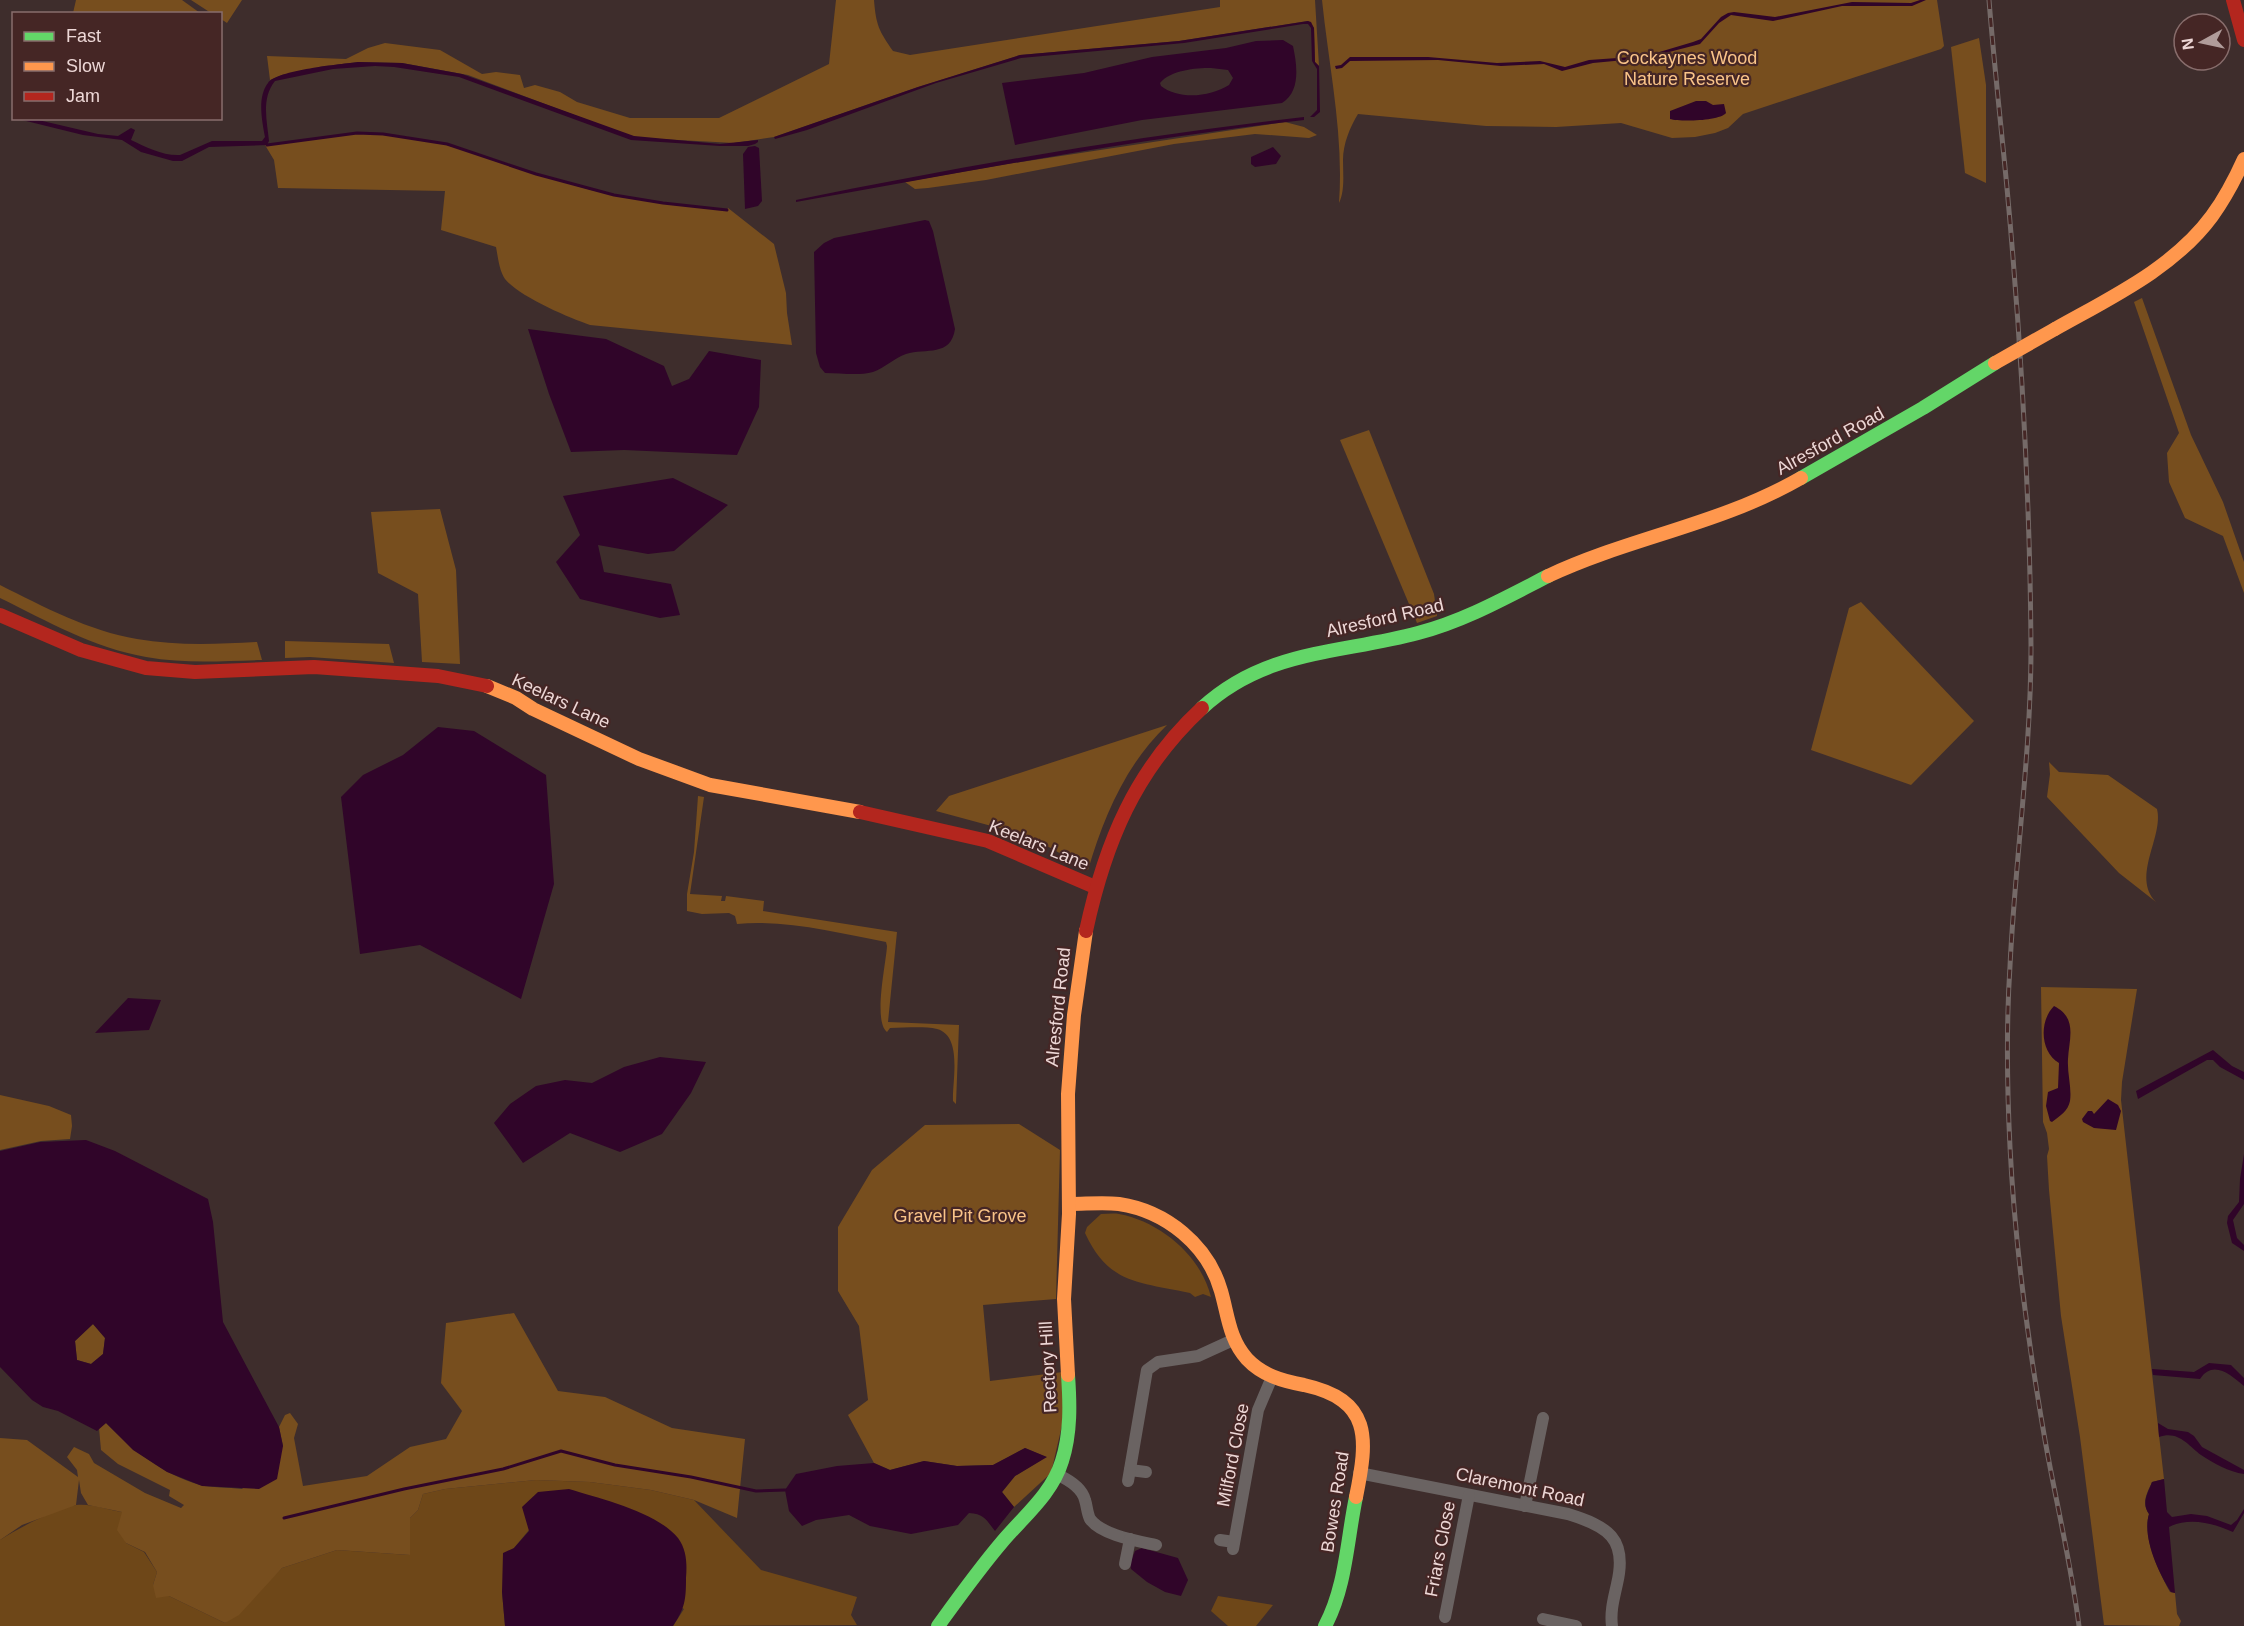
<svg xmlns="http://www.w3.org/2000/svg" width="2244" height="1626" font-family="Arial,sans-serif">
	<rect width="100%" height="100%" fill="#3e2d2c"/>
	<g fill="#6e4718">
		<path d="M1101,1214C1107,1214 1113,1213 1119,1214C1161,1222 1201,1256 1211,1297L1203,1294L1195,1297L1190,1293C1140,1282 1109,1285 1085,1233L1087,1227Z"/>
		<path d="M536,1480L590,1482L651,1490L694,1500L761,1570L857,1597L851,1615L857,1625L673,1626L684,1609L529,1530L514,1548L502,1592L505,1626H0V1540C19,1528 54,1509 76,1505C91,1503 108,1510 123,1512L126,1543L144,1552L157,1572L153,1585L169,1596L225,1623L282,1568L337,1550L410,1555V1518L418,1510L423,1494L445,1489Z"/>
		<path d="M1218,1596L1273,1605L1256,1626H1228L1211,1611Z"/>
	</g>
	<g fill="#774e1e">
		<path d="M76,0H182L200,13H73Z"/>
		<path d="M191,0H242L227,23L221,19L220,14L211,13Z"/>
		<path d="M836,0H874C876,25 879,31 893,51L910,55L1220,7V0H1315L1319,66L1315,62L1314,28L1308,21L1179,41L1020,55L918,87L774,137L734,143L641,138L627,135L468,75L402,63L358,62L320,67L282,75L270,80L267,56L346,59L368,48L385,43L440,50L482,74L496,72L520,75L524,88L535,85L560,92L577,102L630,118H719L829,64Z"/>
		<path d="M1322,0H1937L1944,46L1941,49L1743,114L1728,128L1715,133L1695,137L1672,138L1621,123L1556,127L1486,126L1358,114C1350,127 1343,144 1343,160C1343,174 1345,191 1339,203C1344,135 1329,68 1322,0Z"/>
		<path d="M1979,38L1986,85V183L1965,173L1951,47Z"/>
		<path d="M1285,122L1304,127L1317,135L1309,138L1255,134L1174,144L986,180L928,188L915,189L905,182L1007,164Z"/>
		<path d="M357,133C439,132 513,169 591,190C636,201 681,205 727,210L728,208L774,244L786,293L787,313L792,345L590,325C569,318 518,296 505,279C499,270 498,257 496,247L441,230L445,191L278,188L274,160L265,145Z"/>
		<path d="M2142,298L2191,435L2223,502L2244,562V593L2223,536L2185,518L2169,482L2167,453L2179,433L2134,302Z"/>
		<path d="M1369,430L1434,594L1437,616L1417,623L1340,440Z"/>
		<path d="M440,509L456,570L460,664L422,662L418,594L378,573L371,512Z"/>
		<path d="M0,585C44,607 89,631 137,639C176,646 218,644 257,642L262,660C223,661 185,664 146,657C94,648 47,621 0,598Z"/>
		<path d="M1861,602L1974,721L1911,785L1811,750L1849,608Z"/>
		<path d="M285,641L389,644L394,663L310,657L285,658Z"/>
		<path d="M1167,725C1126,764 1104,816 1088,870L1051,848L1010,831L936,811L949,796Z"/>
		<path d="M2049,762L2059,772L2108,775L2157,809C2164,837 2131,876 2156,902L2119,873L2047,797L2050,774Z"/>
		<path d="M698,796L704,797L690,894L722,896L721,901H725L726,896L764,901L763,911L897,932L888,1022L959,1025L956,1104L953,1101C952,1082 963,1036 937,1029C923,1026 905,1028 890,1028L887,1032C873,1021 886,964 887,946L886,942C839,933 784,919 737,924L735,916L729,913L702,914L687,911V894L694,852Z"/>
		<path d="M2041,987L2137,989L2122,1082L2121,1100L2164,1479L2152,1482C2147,1493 2141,1503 2149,1514C2142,1537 2159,1572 2170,1592L2175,1593L2177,1614L2181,1621L2179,1626L2104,1625L2080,1437L2061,1316L2049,1190L2047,1156L2049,1149L2047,1133L2043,1122Z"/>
		<path d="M0,1095L49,1106L71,1115L72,1126L70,1139L41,1141L0,1150Z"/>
		<path d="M1019,1124L1060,1150L1056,1299L983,1305L990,1381L1063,1372L1066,1408L1051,1473L1014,1507L1002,1492L1015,1476L1046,1457L1025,1448L993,1465L957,1466L924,1461L890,1470L874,1463L848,1415L868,1400L859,1326L838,1291V1227L872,1170L925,1125Z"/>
		<path d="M514,1313L558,1391L605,1397L672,1428L745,1439L737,1518L694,1500L651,1490L590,1482L536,1480L445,1489L423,1494L418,1510L410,1518V1555L337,1550L282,1568L239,1615L225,1623L169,1596L156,1598L153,1585L157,1572L145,1552L126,1543L117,1530L122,1512L88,1505L81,1493L79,1480L76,1505L22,1525L0,1540V1438L27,1440L78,1477L77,1470L67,1457L74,1447L89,1454L94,1463L145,1493L181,1508L184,1505L169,1496L170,1490L118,1464L101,1450L99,1428L106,1423C133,1450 162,1474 200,1485C212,1488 228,1487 242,1489L283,1446L279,1427L285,1415L290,1413L298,1424L294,1438L303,1486L367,1476L410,1447L446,1439L462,1411L441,1383L446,1323Z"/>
		<path d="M93,1324L105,1338L103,1354L91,1364L77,1360L75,1341Z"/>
	</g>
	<g fill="#300529" fill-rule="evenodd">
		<path d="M1920,0H1926L1912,6H1842L1773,21L1731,15L1719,23L1700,44L1646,58L1593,63L1562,71L1544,64L1501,66L1438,60L1350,61L1342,68L1336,69L1335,66L1341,65L1350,57H1428L1497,63L1540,61L1565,67L1589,60L1646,56L1693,42L1701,39L1721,17L1728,13L1734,12L1775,17L1852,2L1911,3Z"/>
		<path d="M1308,21L1311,22L1314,28L1315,62L1319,66L1320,112L1314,117H1310L1317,110V69L1312,61L1311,28L1308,24H1303L1184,43L1021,58L936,83L807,130L775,139L774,137L918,87L1020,55L1179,41Z"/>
		<path d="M1283,40L1293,46C1297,65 1301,91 1282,103L1142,120L1015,145L1002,83L1084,73L1152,57L1226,48L1256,41ZM1211,68L1228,70L1233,78L1229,85C1210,97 1179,100 1161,86L1160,83C1171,70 1195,68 1211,68Z"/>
		<path d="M358,62L402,63L462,74L634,136L720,144L758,140V142L755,144L748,146H720L631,140L459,77L394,67L375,66L333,69L275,81C261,98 267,121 269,141L267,145L209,147L182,161H173L141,152L122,140L83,135L14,118L34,119L98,134L118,136L131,128L135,130L131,140C146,147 163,156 180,155L212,141H262L265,137C262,121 257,97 268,83C276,70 342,64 358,62Z"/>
		<path d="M1696,101H1706L1713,105L1724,104L1726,113C1720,121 1680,122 1670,119V111Z"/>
		<path d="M1304,117V120C1134,139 965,172 796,202V200C964,166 1133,136 1304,117Z"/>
		<path d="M755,146L759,148L762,201L758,206L745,209L743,154L748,147Z"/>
		<path d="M1273,147L1281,156L1276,164L1255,167L1251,164V157Z"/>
		<path d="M925,220L929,221L933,231L955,329C951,357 926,348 906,354C894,358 885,368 873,372C858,376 841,373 825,373L820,367L816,353L814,252L824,243L834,238Z"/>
		<path d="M528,329L606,339L664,366L672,386L689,379L709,351L761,360L759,407L737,455L624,450L571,452L549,394Z"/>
		<path d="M673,478L728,505L674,551L648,554L598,545L604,572L671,584L680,615L660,618L580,599L556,562L580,535L563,496Z"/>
		<path d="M438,727L474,731L546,775L554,884L521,999L420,945L360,954L341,797L363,775L403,755Z"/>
		<path d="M128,998L161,1000L149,1030L95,1033Z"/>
		<path d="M2054,1006C2078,1018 2069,1039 2068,1059C2067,1073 2072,1088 2070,1101C2068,1111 2060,1116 2052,1122L2050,1121L2046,1106L2048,1092L2058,1088L2059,1063C2040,1052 2039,1021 2054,1006Z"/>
		<path d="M2213,1050L2232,1066L2244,1072V1080L2220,1067L2213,1060H2207L2138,1099L2136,1091Z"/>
		<path d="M660,1057L706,1062L691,1093L662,1134L620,1152L570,1133L523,1163L494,1123L510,1104L536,1086L565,1080L592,1083L624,1067Z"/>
		<path d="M2108,1099L2118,1105L2121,1111L2116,1130L2094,1128L2083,1122L2082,1119L2088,1111H2092L2094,1114Z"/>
		<path d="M86,1140L115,1151L208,1199L213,1222L223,1322L279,1427L283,1446L277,1479L259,1489L202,1486L167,1472L133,1450L106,1423L97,1431L58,1411L43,1407L32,1400L0,1367V1151L40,1142ZM93,1324L105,1338L103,1354L91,1364L77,1360L75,1341Z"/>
		<path d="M2244,1154V1204L2233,1220L2237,1238L2244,1245V1251L2232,1243L2227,1223L2228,1216L2239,1202L2240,1179Z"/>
		<path d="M2209,1363L2231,1365L2244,1378V1386C2231,1375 2213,1359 2200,1379L2153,1375L2152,1369L2194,1372Z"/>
		<path d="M2158,1423L2168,1429L2188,1432L2194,1436L2202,1447L2244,1470V1474C2229,1472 2213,1463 2201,1455C2188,1445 2178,1430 2159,1437Z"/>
		<path d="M1025,1448L1047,1457L1015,1476L1002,1492L1014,1507L995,1531C986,1520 985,1514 969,1513L958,1525L911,1534L870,1526L849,1515L816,1520L802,1526L789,1511L785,1490L796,1474L837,1466L874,1463L890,1470L924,1461L957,1466L993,1465Z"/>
		<path d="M2164,1479L2167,1512L2172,1517L2191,1514L2207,1516L2231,1525L2237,1520L2244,1509V1513L2233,1532C2213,1523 2189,1517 2169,1527L2175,1593L2171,1592C2158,1572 2142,1537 2149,1514C2141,1503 2148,1493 2152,1482Z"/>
		<path d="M569,1489C601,1499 657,1512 678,1538C687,1550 687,1565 686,1578C686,1600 685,1608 673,1626H505L502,1592L503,1553L514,1548L529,1531L522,1507L538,1492Z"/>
		<path d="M1142,1548L1178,1558L1188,1580L1181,1596L1165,1592L1147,1582L1131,1569L1130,1564L1135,1551Z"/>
	</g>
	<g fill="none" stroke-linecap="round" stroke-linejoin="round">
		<g stroke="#300529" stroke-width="3">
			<path d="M267,145L357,133L383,134L447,144L536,174L614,195L663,203L727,210"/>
			<path d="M284,1518L404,1489L503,1469L561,1451L615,1465L691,1477L756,1491L785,1490"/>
		</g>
		<g stroke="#6a6362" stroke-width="12">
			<path d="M1130,1470L1146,1472"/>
			<path d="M1359,1473L1568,1514C1607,1526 1628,1538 1617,1584C1614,1598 1610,1611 1612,1626"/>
			<path d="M1058,1475C1069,1480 1082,1488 1085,1500C1087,1506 1087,1513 1090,1519C1101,1535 1138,1541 1156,1545"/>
			<path d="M1128,1481L1147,1370L1158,1362L1198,1356L1233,1340"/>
			<path d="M1525,1506L1543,1418"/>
			<path d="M1220,1540L1234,1542"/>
			<path d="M1233,1549L1258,1410L1272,1377"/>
			<path d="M1125,1564L1130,1539"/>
			<path d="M1445,1617L1469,1495"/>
			<path d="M1543,1619L1576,1626"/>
		</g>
		<g stroke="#63d668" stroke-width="14">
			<path d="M1801,478L1923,408L1995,363"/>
			<path d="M1202,708C1266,649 1340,654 1418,633C1464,621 1505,598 1548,576"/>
			<path d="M938,1626C959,1597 979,1569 1002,1542C1023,1517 1052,1494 1062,1461C1071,1433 1070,1403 1068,1375"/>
			<path d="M1325,1626C1346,1587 1347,1540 1356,1497"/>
		</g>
		<g stroke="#ff974d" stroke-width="14">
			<path d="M2055,329C2110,298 2174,268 2212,216C2225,198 2235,179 2244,159"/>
			<path d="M1548,576C1631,537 1719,525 1801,478"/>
			<path d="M487,686L516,698L533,709L639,759L710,785L860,812"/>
			<path d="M1069,1204C1086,1204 1103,1202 1119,1204C1166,1211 1208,1245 1221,1291C1228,1315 1229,1339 1247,1359C1262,1375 1282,1381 1304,1385C1372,1400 1368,1438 1356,1497"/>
			<path d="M1068,1375L1064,1299L1069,1214L1068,1094L1074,1015L1086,931"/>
		</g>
		<g stroke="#b3261e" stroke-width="14">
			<path d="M2233,0L2244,40"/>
			<path d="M0,615L81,650L146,668L195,672L314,667L438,676L487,686"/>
			<path d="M860,812L988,841L1095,887"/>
			<path d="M1086,931C1105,843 1135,770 1202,708"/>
		</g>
		<defs>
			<path id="rail" d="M1989,0C1994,63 2001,125 2007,188C2021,341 2030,494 2031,647C2031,754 2015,860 2010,966C2006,1027 2007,1087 2010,1147C2015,1246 2028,1343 2045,1440C2056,1502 2071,1563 2079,1626"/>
		</defs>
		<use href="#rail" stroke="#756a68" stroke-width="5"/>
		<use href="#rail" stroke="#452625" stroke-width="3" stroke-dasharray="9" stroke-linecap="butt"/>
		<path stroke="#ff974d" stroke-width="14" d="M1995,363L2055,329"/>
	</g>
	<g text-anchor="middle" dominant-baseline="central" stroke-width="4.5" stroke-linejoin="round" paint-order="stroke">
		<g font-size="18" fill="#fac489" stroke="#452625">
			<text x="1687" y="58">Cockaynes Wood<tspan x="1687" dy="21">Nature Reserve</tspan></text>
			<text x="960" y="1216">Gravel Pit Grove</text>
		</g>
		<g font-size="18" fill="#edd7d6" stroke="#452625">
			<text transform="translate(1830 441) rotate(-29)">Alresford Road</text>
			<text transform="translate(1385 618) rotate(-13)">Alresford Road</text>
			<text transform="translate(561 701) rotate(25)">Keelars Lane</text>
			<text transform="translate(1039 845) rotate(22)">Keelars Lane</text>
			<text transform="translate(1058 1007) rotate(-84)">Alresford Road</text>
			<text transform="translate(1048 1367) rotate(-93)">Rectory Hill</text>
			<text transform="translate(1233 1455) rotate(-79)">Milford Close</text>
			<text transform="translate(1520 1487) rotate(12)">Claremont Road</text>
			<text transform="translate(1335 1502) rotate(-81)">Bowes Road</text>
			<text transform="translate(1440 1549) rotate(-79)">Friars Close</text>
		</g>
	</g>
	<rect x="12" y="12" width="210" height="108" fill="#452625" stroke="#886d6c" stroke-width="1.5"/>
	<rect x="24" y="32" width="30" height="9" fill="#63d668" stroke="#886d6c" stroke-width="1.5"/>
	<text x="66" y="42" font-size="18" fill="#edd7d6">Fast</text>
	<rect x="24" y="62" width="30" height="9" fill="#ff974d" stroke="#886d6c" stroke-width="1.5"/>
	<text x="66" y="72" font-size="18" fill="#edd7d6">Slow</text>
	<rect x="24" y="92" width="30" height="9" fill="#b3261e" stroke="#886d6c" stroke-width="1.5"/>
	<text x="66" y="102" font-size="18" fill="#edd7d6">Jam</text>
	<g transform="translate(2202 42) rotate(262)"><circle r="28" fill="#452625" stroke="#886d6c" stroke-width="1.5"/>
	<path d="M0-4.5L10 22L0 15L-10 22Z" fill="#b09c9a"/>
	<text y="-9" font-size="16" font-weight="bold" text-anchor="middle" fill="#edd7d6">N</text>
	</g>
</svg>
